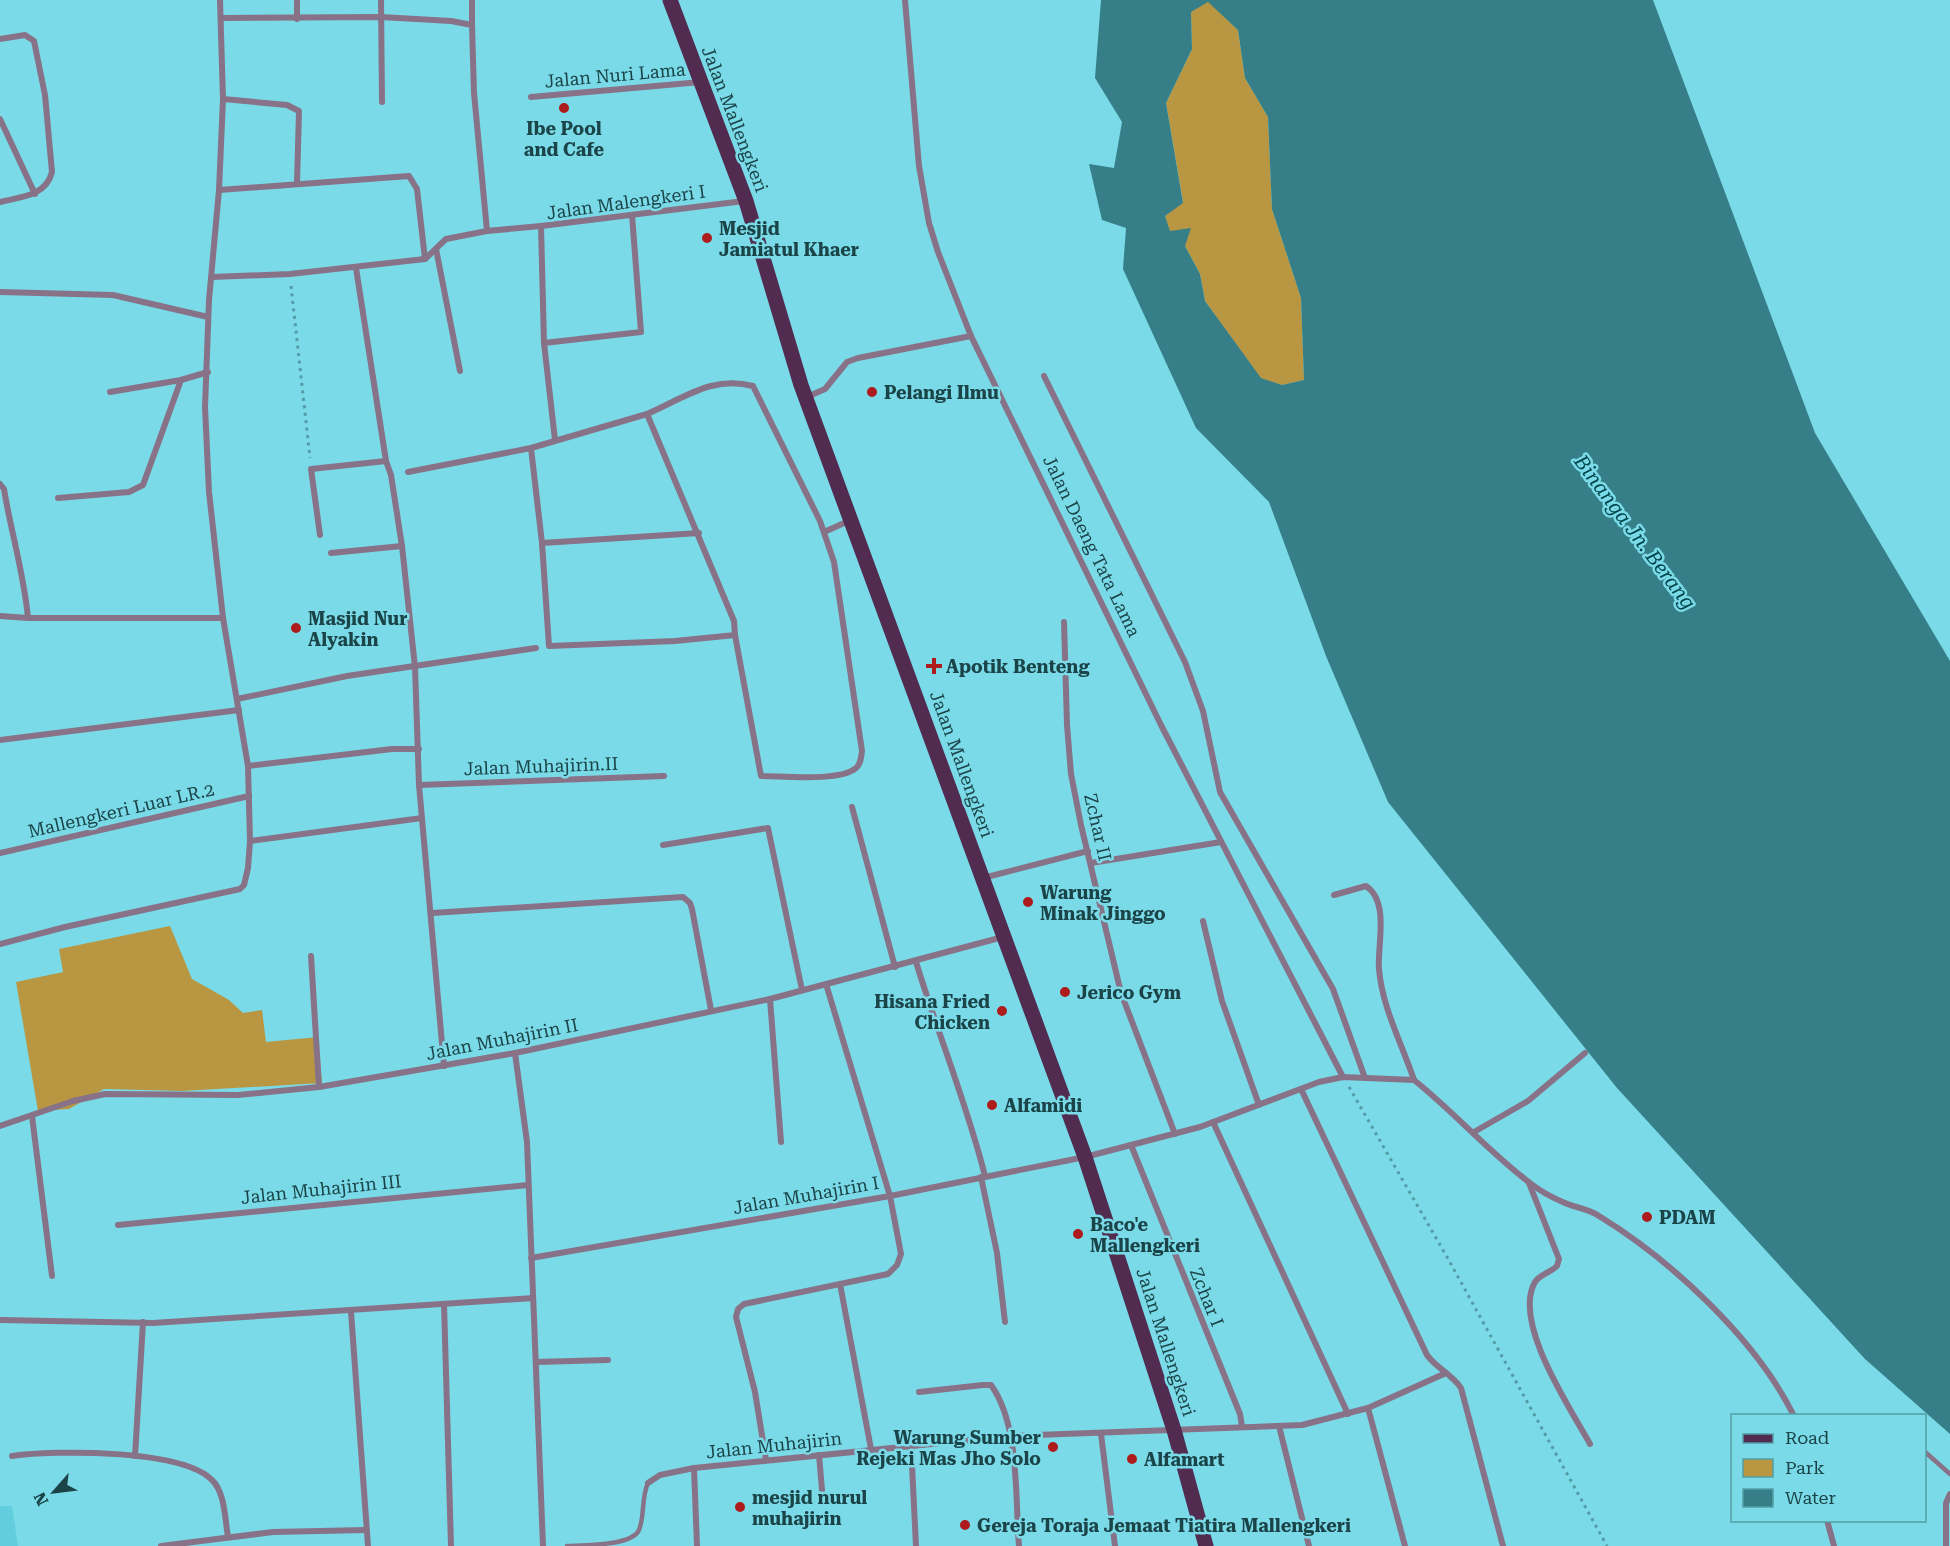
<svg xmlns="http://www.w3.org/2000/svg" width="1950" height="1546" font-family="'Roboto Serif',serif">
	<rect width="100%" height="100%" fill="#7adae7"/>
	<path fill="#62cedd" d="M0,1506H12L18,1546H0Z"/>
	<g fill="#b99742">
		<path d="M1208,1L1238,30L1245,78L1268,117L1272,209L1301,298L1304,380L1282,385L1261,379L1205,301L1200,274L1185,246L1170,232L1165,216L1183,202L1166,103L1192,49L1191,12Z"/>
		<path d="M170,926L192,979L229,1000L243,1013L262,1010L266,1042L318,1037L322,1083L182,1091L104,1089L69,1109L38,1111L16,982L63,972L59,949Z"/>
	</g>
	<path fill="#367f88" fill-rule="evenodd" d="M1101,0H1653L1815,433L1950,661V1434L1865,1359L1617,1088L1388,802L1326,656L1269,502L1196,428L1123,269L1126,228L1102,220L1089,164L1114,168L1122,122L1095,78ZM1208,2L1238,30L1245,78L1268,117L1272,209L1301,298L1304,380L1282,385L1261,378L1205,301L1200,274L1185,246L1191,228L1170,231L1165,216L1183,203L1166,103L1192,49L1191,12Z"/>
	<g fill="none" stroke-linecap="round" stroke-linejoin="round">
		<g stroke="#539ca6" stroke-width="3" stroke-dasharray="3 4.5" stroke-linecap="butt">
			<path d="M291,286L310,458"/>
			<path d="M1349,1087L1447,1257L1607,1546"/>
		</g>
		<g stroke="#887287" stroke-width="4.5">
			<path d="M1924,1451L1950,1474"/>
			<path d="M567,1546C584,1545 632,1546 639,1530C645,1515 641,1498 648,1483"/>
		</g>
		<g stroke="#887287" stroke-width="6">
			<path d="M297,0V19"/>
			<path d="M381,0L382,102"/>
			<path d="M472,0V25"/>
			<path d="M905,0L919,166L929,223L938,252L971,336L1162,727L1343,1077"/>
			<path d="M221,18L381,17L451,21L472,25L474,93L487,231L541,226"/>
			<path d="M0,39L25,35L34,41L45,95L52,172C46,196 21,197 0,202"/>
			<path d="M531,97L701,82"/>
			<path d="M223,99L287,105L299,111L297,183"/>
			<path d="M0,119L35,194"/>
			<path d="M219,190L409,176L417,189L425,259"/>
			<path d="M436,249L460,371"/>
			<path d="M356,268L386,461"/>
			<path d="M212,277L290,274L425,259L446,239L487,231"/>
			<path d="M0,292L113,295L208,317"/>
			<path d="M544,343L641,332L632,215"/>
			<path d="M1044,376L1185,662L1203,711L1220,792L1333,989L1365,1078"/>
			<path d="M110,392L181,380L208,372"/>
			<path d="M807,397L825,389L847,362L858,358L971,336"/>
			<path d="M647,414C684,398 713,375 753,386L820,521L834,562L862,751C861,757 861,764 856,768C840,782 782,776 761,776L735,635"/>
			<path d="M555,440L544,343L541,226L744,201"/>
			<path d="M408,472L531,448L647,414L734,621L735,635L675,641L549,646L542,543L531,448"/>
			<path d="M0,484L4,489C11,532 24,574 28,618H223"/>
			<path d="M58,498L129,492L143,485L181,380"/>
			<path d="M824,532L851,520"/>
			<path d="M320,535L311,469L386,461L391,475L402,546L415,667L419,785L444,1066"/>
			<path d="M542,543L699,533"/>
			<path d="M331,553L402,546"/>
			<path d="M0,616L28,618"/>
			<path d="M1064,622L1067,725L1071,774L1081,825L1121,993L1175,1134"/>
			<path d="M237,699L347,676L536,648"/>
			<path d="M0,740L239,710"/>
			<path d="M248,766L392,749H419"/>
			<path d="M419,785L664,776"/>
			<path d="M852,807L895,967"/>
			<path d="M250,841L422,818"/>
			<path d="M663,845L768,828L802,990"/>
			<path d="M0,853L249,796"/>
			<path d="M1091,863L1221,842"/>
			<path d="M983,878L1088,851"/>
			<path d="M1334,895L1366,886C1390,902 1377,945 1379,969C1382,1007 1402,1044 1414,1080"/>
			<path d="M432,913L683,897L690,903L692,909L711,1010"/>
			<path d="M1203,921L1222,1001L1259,1105"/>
			<path d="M0,944L65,927L240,889L244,885L248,868L250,841L248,766L223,618L209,492L205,407L209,300L219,190L223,99L220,0"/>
			<path d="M311,956L319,1087"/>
			<path d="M916,962C938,1034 967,1104 985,1176"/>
			<path d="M770,999L781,1142"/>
			<path d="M515,1053L527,1142L543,1546"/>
			<path d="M1301,1089L1427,1355C1436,1368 1452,1374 1461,1388L1503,1546"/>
			<path d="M32,1116L52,1276"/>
			<path d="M1213,1122L1348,1414"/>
			<path d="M0,1126L73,1101L105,1094L238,1095L319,1087L515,1053L770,999L1003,937"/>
			<path d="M1474,1132L1528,1101L1585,1053"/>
			<path d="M1131,1145L1240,1414L1242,1427"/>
			<path d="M981,1177L997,1253L1005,1322"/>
			<path d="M1529,1183L1559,1259L1557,1266C1551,1272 1539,1275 1535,1282C1512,1322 1570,1408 1590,1444"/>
			<path d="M118,1225L528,1185"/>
			<path d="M531,1258L890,1196L1085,1157L1200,1127L1319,1082L1343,1077L1414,1080C1454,1112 1489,1152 1530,1183C1540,1191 1553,1198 1565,1203C1576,1208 1589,1209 1599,1216C1671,1260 1756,1339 1794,1416"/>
			<path d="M840,1284L871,1449"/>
			<path d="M444,1304L451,1546"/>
			<path d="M351,1312L368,1546"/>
			<path d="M1,1320L153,1323L533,1298"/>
			<path d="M536,1362L608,1360"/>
			<path d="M919,1392L983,1385H991C1020,1425 1015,1498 1019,1546"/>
			<path d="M1368,1408L1405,1546"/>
			<path d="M1279,1426L1309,1546"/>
			<path d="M1101,1434L1115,1546"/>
			<path d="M911,1445L916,1546"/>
			<path d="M819,1455L822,1490"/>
			<path d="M12,1456C54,1450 182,1449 212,1480C225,1492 225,1520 228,1537"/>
			<path d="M135,1456L143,1322"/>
			<path d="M766,1460L755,1392L736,1317L738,1309L744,1304L888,1274L897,1265L901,1254L890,1196L826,984"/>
			<path d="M694,1468L697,1546"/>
			<path d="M648,1483L660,1475L694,1468L1011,1436L1302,1425L1368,1408L1446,1373"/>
			<path d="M1827,1520L1834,1546"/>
			<path d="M161,1546L273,1532L366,1530"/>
			<path d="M1946,1546V1503L1950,1494"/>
		</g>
		<path stroke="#512b50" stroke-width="15" d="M670,0L746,201L801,385L1085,1157L1174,1430L1206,1546"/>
	</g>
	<g fill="#ad1b1c" stroke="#7adae7" stroke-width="2">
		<circle cx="564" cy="108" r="6"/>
		<circle cx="707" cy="238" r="6"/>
		<circle cx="872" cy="392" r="6"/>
		<circle cx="296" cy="628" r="6"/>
		<path d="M931 657h6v6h6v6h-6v6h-6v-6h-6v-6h6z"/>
		<circle cx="1028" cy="902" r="6"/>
		<circle cx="1065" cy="992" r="6"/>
		<circle cx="1002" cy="1011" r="6"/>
		<circle cx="992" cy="1105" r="6"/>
		<circle cx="1647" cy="1217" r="6"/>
		<circle cx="1078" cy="1234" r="6"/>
		<circle cx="1053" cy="1447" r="6"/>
		<circle cx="1132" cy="1459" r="6"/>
		<circle cx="740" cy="1507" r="6"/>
		<circle cx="965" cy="1525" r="6"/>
	</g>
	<g text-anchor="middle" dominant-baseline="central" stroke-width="5" stroke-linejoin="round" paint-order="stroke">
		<g font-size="18" fill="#1b4449" stroke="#7adae7">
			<text transform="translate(615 75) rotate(-5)">Jalan Nuri Lama</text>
			<text transform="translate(735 119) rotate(69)">Jalan Mallengkeri</text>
			<text transform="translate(626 202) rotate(-8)">Jalan Malengkeri I</text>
			<text transform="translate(1092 546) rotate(64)">Jalan Daeng Tata Lama</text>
			<text transform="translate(962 764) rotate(70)">Jalan Mallengkeri</text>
			<text transform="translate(541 766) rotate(-2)">Jalan Muhajirin.II</text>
			<text transform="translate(121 810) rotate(-13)">Mallengkeri Luar LR.2</text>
			<text transform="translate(1098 827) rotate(77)">Zchar II</text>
			<text transform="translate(502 1039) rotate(-11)">Jalan Muhajirin II</text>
			<text transform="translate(321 1189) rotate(-6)">Jalan Muhajirin III</text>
			<text transform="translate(806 1195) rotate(-10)">Jalan Muhajirin I</text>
			<text transform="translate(1207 1297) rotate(68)">Zchar I</text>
			<text transform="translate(1166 1342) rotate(72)">Jalan Mallengkeri</text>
			<text transform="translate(774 1445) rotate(-6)">Jalan Muhajirin</text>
		</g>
		<g font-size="18" font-weight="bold" fill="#1b4449" stroke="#7adae7" text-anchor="start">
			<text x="564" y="128" text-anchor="middle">Ibe Pool<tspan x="564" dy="21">and Cafe</tspan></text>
			<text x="719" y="228">Mesjid<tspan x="719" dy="21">Jamiatul Khaer</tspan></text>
			<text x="884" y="392">Pelangi Ilmu</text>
			<text x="308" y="618">Masjid Nur<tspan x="308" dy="21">Alyakin</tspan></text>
			<text x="946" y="666">Apotik Benteng</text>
			<text x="1040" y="892">Warung<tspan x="1040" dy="21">Minak Jinggo</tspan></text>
			<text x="1077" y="992">Jerico Gym</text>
			<text x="990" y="1001" text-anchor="end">Hisana Fried<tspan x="990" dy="21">Chicken</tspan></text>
			<text x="1004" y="1105">Alfamidi</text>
			<text x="1659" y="1217">PDAM</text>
			<text x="1090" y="1224">Baco'e<tspan x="1090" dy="21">Mallengkeri</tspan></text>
			<text x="1041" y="1437" text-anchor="end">Warung Sumber<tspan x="1041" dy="21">Rejeki Mas Jho Solo</tspan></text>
			<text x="1144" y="1459">Alfamart</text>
			<text x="752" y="1497">mesjid nurul<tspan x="752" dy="21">muhajirin</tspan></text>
			<text x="977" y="1525">Gereja Toraja Jemaat Tiatira Mallengkeri</text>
		</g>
		<g font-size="20" font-style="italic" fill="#01454c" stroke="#7adae7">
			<text transform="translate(1635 532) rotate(53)">Binanga Jn. Berang</text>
		</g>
	</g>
	<rect x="1731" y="1414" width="195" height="108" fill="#7adae7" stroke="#549ea8" stroke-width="1.5"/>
	<rect x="1743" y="1434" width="30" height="9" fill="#512b50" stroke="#549ea8" stroke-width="1.5"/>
	<text x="1785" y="1444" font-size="18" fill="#1b4449">Road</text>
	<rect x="1743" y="1459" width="30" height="18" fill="#b99742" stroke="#549ea8" stroke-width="1.5"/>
	<text x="1785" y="1474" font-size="18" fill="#1b4449">Park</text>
	<rect x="1743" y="1489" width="30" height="18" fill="#367f88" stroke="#549ea8" stroke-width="1.5"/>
	<text x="1785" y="1504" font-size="18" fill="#1b4449">Water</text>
	<g transform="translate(54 1492) rotate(242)" stroke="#7adae7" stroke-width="4.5" paint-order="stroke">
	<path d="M0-4.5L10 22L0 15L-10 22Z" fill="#1b4449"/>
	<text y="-9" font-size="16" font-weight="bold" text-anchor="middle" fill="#1b4449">N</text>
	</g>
</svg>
